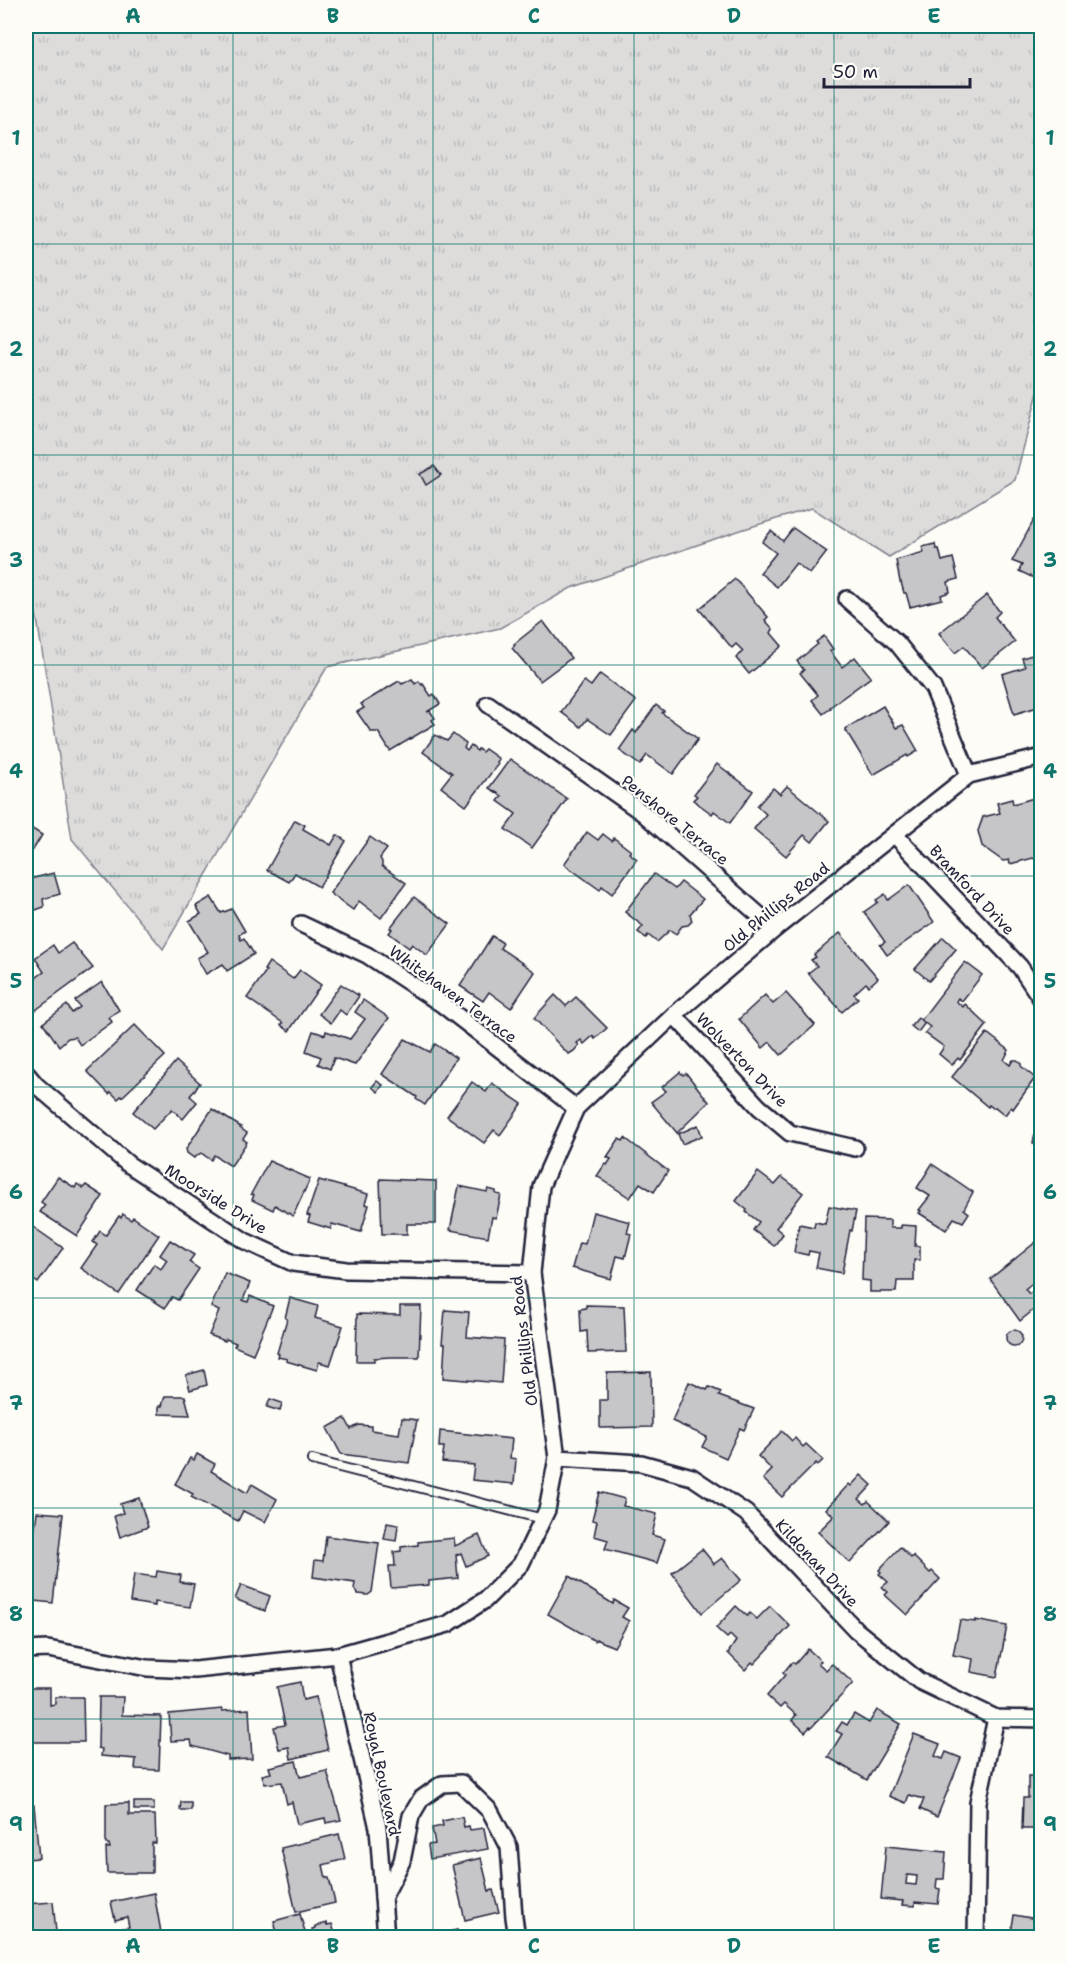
<svg xmlns="http://www.w3.org/2000/svg" width="1067" height="1963" font-family="'Shantell Sans',sans-serif">
	<defs>
		<pattern id="grass-tufts" width="24" height="20" patternUnits="userSpaceOnUse" patternTransform="scale(1.5)"><rect width="24" height="20" fill="#dddcdb"/><path d="M3 7l-1-3M5 7V3M7 7l1-3M15 17l-1-3M17 17v-4M19 17l1-3" fill="none" stroke="#bdbcbd"/></pattern>
	</defs>
	<rect width="100%" height="100%" fill="#fdfcf7"/>
	<filter id="ink" filterUnits="userSpaceOnUse"><feTurbulence type="fractalNoise" baseFrequency=".0167" numOctaves="2"/><feDisplacementMap in="SourceGraphic" scale="12" xChannelSelector="R" yChannelSelector="G"/><feConvolveMatrix kernelMatrix="1 2 1 2 8 2 1 2 1" color-interpolation-filters="sRGB"/></filter>
	<g filter="url(#ink)">
		<path fill="url(#grass-tufts)" stroke="#807f8b" stroke-width="1.5" d="M26,26H1041V381L1015,480L889,557L812,508L744,529L571,588L500,628L327,667L163,949L72,839L33,594L26,575Z"/>
		<g fill="#c6c6c8" stroke="#22223b" stroke-width="1.5" fill-rule="evenodd">
			<path d="M434,466L441,475L426,485L420,474Z"/>
			<path d="M1034,520L1042,524V582L1019,571L1022,565L1012,561Z"/>
			<path d="M793,528L827,552L810,574L796,563L777,587L760,573L776,553L762,542L771,531L783,541Z"/>
			<path d="M935,544L936,549H939L942,561L953,558L958,579L948,582L950,592L941,595L942,599L910,607L906,593H904L901,582H900L896,560L924,552L922,547Z"/>
			<path d="M735,579L768,617L765,620L773,629L771,633L782,646L749,674L736,658L743,651L736,644L732,648L699,609Z"/>
			<path d="M987,595L1000,612L995,617L1015,642L982,668L964,646L955,653L939,633Z"/>
			<path d="M543,621L571,658L540,681L512,648L515,645L514,644Z"/>
			<path d="M824,636L833,649L830,651L842,667L855,657L871,677L830,707L831,708L823,714L812,700L818,695L800,673L804,670L797,661L818,644L816,642Z"/>
			<path d="M1042,652V709L1041,706L1014,714L1002,674L1025,667L1022,658Z"/>
			<path d="M600,674L636,701L611,735L587,719L581,727L561,712L584,681L591,686Z"/>
			<path d="M412,679L415,684L419,681L422,685L423,684L431,696L434,694L440,704L427,712L430,711L435,718L432,720L435,724L390,751L378,732H371L357,712L364,708L361,704L399,681L402,684Z"/>
			<path d="M656,705L664,711L662,713L698,739L673,774L647,755L640,765L619,750L633,730L636,733Z"/>
			<path d="M883,706L896,728L903,725L918,751L908,757L907,755L873,775L845,729Z"/>
			<path d="M453,734L466,744L464,748L467,751L471,746L477,751L478,749L482,752L485,749L499,759L497,762L498,764L466,806L441,787L452,773L423,752L435,735L447,741Z"/>
			<path d="M510,759L567,799L532,848L505,829L516,814L498,801L502,796L489,788Z"/>
			<path d="M717,764L753,791L730,823L714,811L712,814L693,800L697,796L694,794Z"/>
			<path d="M787,786L829,821L812,842L804,835L786,856L754,829L766,814L757,806L773,788L780,794Z"/>
			<path d="M1034,798L1042,823V864L1033,858L1010,864L1009,860L1003,861L982,846L978,831L983,817L1000,813L997,803L1012,799L1013,804Z"/>
			<path d="M295,820L305,825L303,829L331,845L337,835L346,841L319,887L295,873L289,882L267,870Z"/>
			<path d="M26,825L42,835L33,850L27,848L26,850Z"/>
			<path d="M587,832L598,840L603,834L612,841L614,838L631,851L629,853L637,859L612,894L602,886L600,890L564,864Z"/>
			<path d="M370,837L387,849L380,858L382,862V866L406,883L381,918L359,901L353,910L330,893Z"/>
			<path d="M54,873L60,894L43,899L44,907L30,912L33,923L26,925V880Z"/>
			<path d="M654,874L675,889L681,882L703,899L690,914L692,921L688,925L682,926L676,934L670,930L657,942L648,935L646,938L638,932L643,926L625,912Z"/>
			<path d="M909,885L934,922L887,955L880,945L885,942L864,912L878,902L876,900L885,894L888,900Z"/>
			<path d="M211,897L221,913L232,909L245,931L239,935L241,940L244,938L254,954L227,971L223,964L206,974L197,958L208,952L189,921L201,914L196,906Z"/>
			<path d="M414,897L450,924L427,955L412,944L409,948L389,933L392,929L390,928Z"/>
			<path d="M840,933L878,978L869,986L866,983L854,994L858,998L842,1012L808,973L817,966L811,960L816,957L814,955Z"/>
			<path d="M492,936L503,943L500,948L535,972L511,1008L489,992L483,1001L460,986Z"/>
			<path d="M943,937L956,949L929,981L915,969Z"/>
			<path d="M72,943L93,968L33,1012L26,1002V991L33,985L31,981L44,972L35,958L53,945L58,953Z"/>
			<path d="M269,962L293,979L300,970L321,985L289,1031L281,1025L283,1023L247,998L266,971L264,970Z"/>
			<path d="M965,962L982,975L962,1001L958,998L956,1001L963,1007L965,1004L987,1025L960,1060L958,1058L952,1065L939,1054L944,1047L925,1033L930,1027L921,1020Z"/>
			<path d="M102,982L119,1010L109,1017L112,1022L80,1045L75,1037L68,1038L59,1046L43,1023L67,1005L72,1013L80,1007L75,1001Z"/>
			<path d="M341,984L359,996L346,1015L340,1010L331,1023L319,1014Z"/>
			<path d="M786,993L815,1025L781,1055L770,1042L763,1048L739,1019L765,995L773,1004Z"/>
			<path d="M555,995L566,1006L576,997L607,1028L595,1039L593,1036L584,1044L581,1040L577,1043L579,1045L574,1051L569,1054L566,1052L534,1018Z"/>
			<path d="M363,1000L389,1018L355,1065L334,1058L330,1069L318,1064L321,1057L306,1051L313,1031L325,1035L326,1031L350,1039L365,1019L355,1012Z"/>
			<path d="M918,1018L925,1023L918,1032L911,1026Z"/>
			<path d="M135,1025L165,1056L122,1097L121,1096L118,1099L111,1092L109,1094L87,1071Z"/>
			<path d="M987,1033L1009,1050L1004,1060L1010,1065L1013,1060H1017L1021,1063V1066L1035,1078L1013,1109L1011,1107L1005,1115L995,1107L993,1108L989,1105L988,1107L952,1077Z"/>
			<path d="M405,1039L430,1052L435,1044L456,1058L425,1105L416,1099L417,1097L382,1074Z"/>
			<path d="M176,1061L200,1083L190,1096L197,1102L183,1119L172,1109L153,1129L133,1112Z"/>
			<path d="M680,1072L683,1075L686,1073L709,1102L677,1133L651,1102L666,1091L662,1087Z"/>
			<path d="M377,1081L383,1085L378,1092L372,1087Z"/>
			<path d="M472,1082L486,1092L492,1083L522,1104L500,1135L494,1130L484,1143L447,1116Z"/>
			<path d="M1042,1095V1145L1033,1143Z"/>
			<path d="M212,1109L241,1127L240,1128L247,1133L243,1139L247,1142L231,1166L214,1155L211,1160L201,1153L194,1158L187,1153L186,1149Z"/>
			<path d="M698,1125L702,1136L682,1144L678,1134Z"/>
			<path d="M625,1138L668,1171L654,1192L640,1183L630,1198L597,1176L605,1164L607,1165L611,1159L607,1157L619,1139L623,1141Z"/>
			<path d="M269,1161L310,1179L293,1216L275,1205L273,1210L252,1200L254,1195L251,1194Z"/>
			<path d="M932,1164L973,1192L964,1209L969,1213L963,1222L954,1218L946,1230L919,1213L921,1211L919,1210L930,1196L917,1188Z"/>
			<path d="M758,1172L775,1185L782,1177L803,1193L776,1228L783,1234L774,1246L753,1230L759,1222L746,1212L747,1210L736,1201Z"/>
			<path d="M58,1177L75,1188L77,1184L83,1188L86,1185L103,1196L77,1236L40,1212L45,1205L41,1202Z"/>
			<path d="M380,1179L436,1181V1224H407V1234H382Z"/>
			<path d="M319,1180L368,1194L365,1204L369,1205L361,1232L332,1224L331,1229L308,1222L310,1216L307,1215Z"/>
			<path d="M459,1186L487,1192L488,1189L496,1191V1194L501,1195L496,1218L492,1217L488,1237L450,1230Z"/>
			<path d="M829,1206L856,1211L852,1231L850,1230L842,1273L816,1268L819,1253L809,1251L808,1255L794,1252L799,1224L814,1227L815,1222L825,1224Z"/>
			<path d="M593,1212L630,1222L627,1233L631,1234L625,1258L617,1256L611,1279L572,1268L579,1243L585,1244Z"/>
			<path d="M123,1214L131,1220L133,1217L159,1235L119,1294L81,1268L97,1245L93,1242L100,1231L106,1235L119,1216L121,1218Z"/>
			<path d="M864,1219L890,1220V1228H901V1225L916,1226L915,1246H920V1260H914V1281H897L896,1292H870V1281L862,1280Z"/>
			<path d="M26,1222L63,1248L38,1283L31,1278L28,1281L26,1279Z"/>
			<path d="M170,1240L194,1255L189,1262L199,1269L178,1300L172,1297L165,1308L137,1290L154,1264L161,1269L167,1260L160,1255Z"/>
			<path d="M1037,1241L1042,1247V1309L1039,1311L1036,1308L1020,1321L990,1279ZM1034,1282L1038,1287L1029,1294L1025,1289Z"/>
			<path d="M225,1273L250,1283L243,1300L248,1302L250,1296L273,1306L253,1354L234,1346L236,1343L226,1339L225,1341L209,1335L219,1311L211,1307Z"/>
			<path d="M290,1298L318,1306L315,1318L343,1326L330,1365L319,1362L317,1370L286,1361L287,1359L278,1357L279,1354L277,1353L287,1319L285,1318Z"/>
			<path d="M586,1305L624,1306L626,1352L588,1353L587,1331L581,1332L580,1309L586,1308Z"/>
			<path d="M400,1306H421L419,1357H391L374,1358V1361H356L357,1314L400,1315Z"/>
			<path d="M445,1310L469,1312L467,1337L504,1340L501,1383L443,1378L445,1344H442Z"/>
			<circle cx="1014" cy="1338" r="8"/>
			<path d="M204,1370L207,1385L190,1390L186,1375Z"/>
			<path d="M651,1372L652,1427L600,1428V1400H607V1373Z"/>
			<path d="M689,1382L707,1390L709,1387L721,1392L719,1396L754,1409L744,1430L740,1428L726,1458L702,1447L707,1437L672,1421Z"/>
			<path d="M165,1396H185L190,1415L159,1414V1406H162Z"/>
			<path d="M270,1399L282,1403L280,1411L267,1407Z"/>
			<path d="M345,1418L351,1429L359,1425L371,1426V1430L399,1434L402,1418L417,1420L409,1463L341,1454L327,1428Z"/>
			<path d="M440,1431L512,1439L510,1458L516,1459L514,1484L472,1480L474,1465L442,1462L444,1447H439Z"/>
			<path d="M782,1431L792,1441L795,1438L803,1447L806,1444L823,1460L818,1465L816,1463L782,1497L763,1479L772,1470L758,1456Z"/>
			<path d="M197,1454L215,1464L211,1471L247,1493L252,1484L277,1499L265,1522L243,1511L238,1521L191,1497L193,1494L175,1484L190,1458L194,1460Z"/>
			<path d="M861,1475L872,1485L859,1499L865,1504L868,1501L889,1521L850,1563L818,1532L834,1516L826,1509L849,1484L851,1486Z"/>
			<path d="M599,1492L625,1499L623,1506L657,1514L652,1535L665,1539L657,1563L605,1549L608,1540L594,1536L597,1521L592,1520Z"/>
			<path d="M139,1498L148,1527L120,1537L114,1516L123,1513L120,1504Z"/>
			<path d="M37,1512L63,1514L53,1603L26,1600L30,1568L26,1567V1527L35,1528Z"/>
			<path d="M387,1523L398,1525L396,1541L384,1539Z"/>
			<path d="M479,1535L488,1556L466,1566L461,1553L456,1555L458,1578L429,1581V1585L391,1588L389,1566H395L394,1552L401,1551V1547L418,1545V1542L454,1538L455,1546Z"/>
			<path d="M326,1536L379,1543L372,1592L368,1595L358,1594L354,1589L355,1583L313,1577L315,1560L323,1561Z"/>
			<path d="M900,1547L911,1558L913,1556L930,1573L932,1571L940,1579L907,1615L885,1595L888,1592L882,1587L888,1582L879,1574L881,1572L879,1570Z"/>
			<path d="M702,1549L714,1564L722,1558L741,1580L702,1613L672,1573Z"/>
			<path d="M157,1571L181,1575L180,1582L194,1584L190,1607L155,1602V1606L130,1602L134,1574L156,1577Z"/>
			<path d="M569,1576L613,1604L614,1600L628,1608L622,1617L629,1621L614,1647L596,1639L595,1641L548,1614Z"/>
			<path d="M241,1585L270,1596L265,1611L235,1599Z"/>
			<path d="M736,1606L747,1616L750,1613L757,1619L770,1606L790,1626L754,1664L752,1662L745,1670L728,1653L736,1641L730,1635L727,1638L716,1628Z"/>
			<path d="M960,1620L975,1622V1620L1007,1626L997,1677L971,1672L973,1659L953,1655Z"/>
			<path d="M808,1649L821,1661L818,1663L826,1670L832,1664L853,1683L811,1728L810,1727L805,1732L792,1720L796,1715L784,1704L780,1708L767,1696L785,1675L783,1673L792,1662L795,1664Z"/>
			<path d="M300,1682L303,1700L316,1697L328,1750L291,1759L289,1747L279,1749L274,1727L285,1725L277,1687Z"/>
			<path d="M26,1688H50V1705L55,1704V1697H83L84,1742H27Z"/>
			<path d="M99,1697H123L122,1715L161,1716L159,1770L135,1769L136,1759L101,1756L102,1749L98,1748Z"/>
			<path d="M222,1709V1711L249,1709L252,1759L228,1760V1756L192,1746L191,1740L171,1741L169,1714Z"/>
			<path d="M877,1710L901,1724L867,1780L828,1757L842,1734L836,1731L842,1722L847,1725L854,1714L869,1723Z"/>
			<path d="M914,1734L940,1744L935,1756L943,1759L946,1752L961,1758L937,1817L920,1809L924,1799L909,1795L906,1803L889,1796Z"/>
			<path d="M296,1761L300,1777L327,1771L341,1820L326,1823L325,1818L297,1824L292,1802L287,1804L282,1782L265,1784L262,1775L271,1773L269,1767Z"/>
			<path d="M1035,1774L1042,1776V1829H1022L1023,1798H1028V1776H1034Z"/>
			<rect x="134" y="1802" width="20" height="8"/>
			<path d="M181,1802H191V1810H180Z"/>
			<path d="M129,1803V1815H155L156,1843H152V1873H107L106,1848H110L109,1844H106V1804Z"/>
			<path d="M34,1805L39,1858L26,1859V1806Z"/>
			<path d="M462,1817L464,1827L469,1826L470,1830L484,1828L488,1849L430,1859L428,1845L435,1844L432,1828L443,1826L442,1821Z"/>
			<path d="M339,1834L345,1859L323,1865L326,1878H329L335,1903L296,1912L281,1848Z"/>
			<path d="M886,1846L946,1852L944,1879H937L936,1888L940,1889L938,1904L915,1902V1906L902,1905L903,1901L881,1899ZM907,1875L917,1876L916,1885L906,1884Z"/>
			<path d="M481,1858L489,1891L493,1890L499,1912L465,1920L452,1865Z"/>
			<path d="M154,1893L162,1938H113L111,1930L129,1927L127,1917L115,1920L111,1902Z"/>
			<path d="M53,1902L56,1932L26,1935V1904Z"/>
			<path d="M300,1914L305,1932L286,1938H284L282,1932L277,1933L274,1921Z"/>
			<path d="M1014,1915L1042,1920V1938H1010Z"/>
			<path d="M327,1923V1925L332,1924L336,1937L339,1936V1938H302L301,1936L313,1933L312,1929L315,1928V1926Z"/>
			<path d="M457,1930L459,1938H436L435,1935Z"/>
		</g>
		<g fill="none" stroke-linecap="round" stroke-linejoin="round">
			<defs>
				<path id="lane" d="M312,1460L543,1519"/>
				<g id="street">
					<path d="M847,599L897,643L933,688L969,775"/>
					<path d="M488,704L643,813L775,929"/>
					<path d="M895,835L1020,967L1042,1000"/>
					<path d="M301,924L367,955L443,1005L576,1108"/>
					<path d="M674,1015L759,1107L790,1133L855,1148"/>
					<path d="M26,1073L36,1085L128,1164L245,1241L293,1263L346,1270L532,1273"/>
					<path d="M557,1458L641,1463L692,1477L746,1513L856,1630L919,1681L996,1718L1042,1719"/>
					<path d="M26,1650L48,1649L147,1668L195,1670L338,1655L448,1624L485,1600L521,1564L547,1510L557,1458L532,1273L541,1186L576,1108L674,1015L775,929L969,775L1042,757"/>
					<path d="M338,1655L378,1828L386,1938"/>
					<path d="M383,1898L402,1861L411,1816L421,1799L442,1784L461,1783L490,1811L509,1847L514,1917L517,1938"/>
					<path d="M976,1938L978,1802L996,1718"/>
				</g>
			</defs>
			<use href="#lane" stroke="#22223b" stroke-width="12"/>
			<use href="#street" stroke="#22223b" stroke-width="20"/>
			<use href="#lane" stroke="#fdfcf7" stroke-width="8"/>
			<use href="#street" stroke="#fdfcf7" stroke-width="15"/>
		</g>
	</g>
	<path fill="none" stroke="#0f766e" stroke-width="1.5" stroke-opacity="0.55" d="M233,26V1938M433,26V1938M634,26V1938M834,26V1938M26,244H1042M26,455H1042M26,665H1042M26,876H1042M26,1087H1042M26,1298H1042M26,1508H1042M26,1719H1042"/>
	<g text-anchor="middle" dominant-baseline="central" stroke-width="4.5" stroke-linejoin="round" paint-order="stroke">
		<g font-size="16" fill="#22223b" stroke="#fdfcf7">
			<text transform="translate(675 820) rotate(39)">Penshore Terrace</text>
			<text transform="translate(972 890) rotate(47)">Bramford Drive</text>
			<text transform="translate(776 907) rotate(-39)">Old Phillips Road</text>
			<text transform="translate(453 994) rotate(36)">Whitehaven Terrace</text>
			<text transform="translate(742 1060) rotate(46)">Wolverton Drive</text>
			<text transform="translate(216 1199) rotate(32)">Moorside Drive</text>
			<text transform="translate(524 1341) rotate(-97)">Old Phillips Road</text>
			<text transform="translate(817 1563) rotate(47)">Kildonan Drive</text>
			<text transform="translate(382 1774) rotate(78)">Royal Boulevard</text>
		</g>
	</g>
	<rect width="1067" height="1963" fill="none" stroke="#fdfcf7" stroke-width="66"/>
	<path d="M824 78v9h146v-9" fill="none" stroke="#22223b" stroke-width="3"/>
	<text x="833" y="78" font-size="18" fill="#22223b" stroke="#fdfcf7" stroke-width="4.5" paint-order="stroke">50 m</text>
	<rect x="33" y="33" width="1001" height="1897" fill="none" stroke="#0f766e" stroke-width="2"/>
	<g font-size="20" text-anchor="middle" font-weight="bold" fill="#0f766e">
		<text x="133" y="23">A</text>
		<text x="333" y="23">B</text>
		<text x="534" y="23">C</text>
		<text x="734" y="23">D</text>
		<text x="934" y="23">E</text>
		<text x="16" y="145">1</text>
		<text x="1050" y="145">1</text>
		<text x="16" y="356">2</text>
		<text x="1050" y="356">2</text>
		<text x="16" y="567">3</text>
		<text x="1050" y="567">3</text>
		<text x="16" y="778">4</text>
		<text x="1050" y="778">4</text>
		<text x="16" y="988">5</text>
		<text x="1050" y="988">5</text>
		<text x="16" y="1199">6</text>
		<text x="1050" y="1199">6</text>
		<text x="16" y="1410">7</text>
		<text x="1050" y="1410">7</text>
		<text x="16" y="1621">8</text>
		<text x="1050" y="1621">8</text>
		<text x="16" y="1831">9</text>
		<text x="1050" y="1831">9</text>
		<text x="133" y="1953">A</text>
		<text x="333" y="1953">B</text>
		<text x="534" y="1953">C</text>
		<text x="734" y="1953">D</text>
		<text x="934" y="1953">E</text>
	</g>
</svg>
